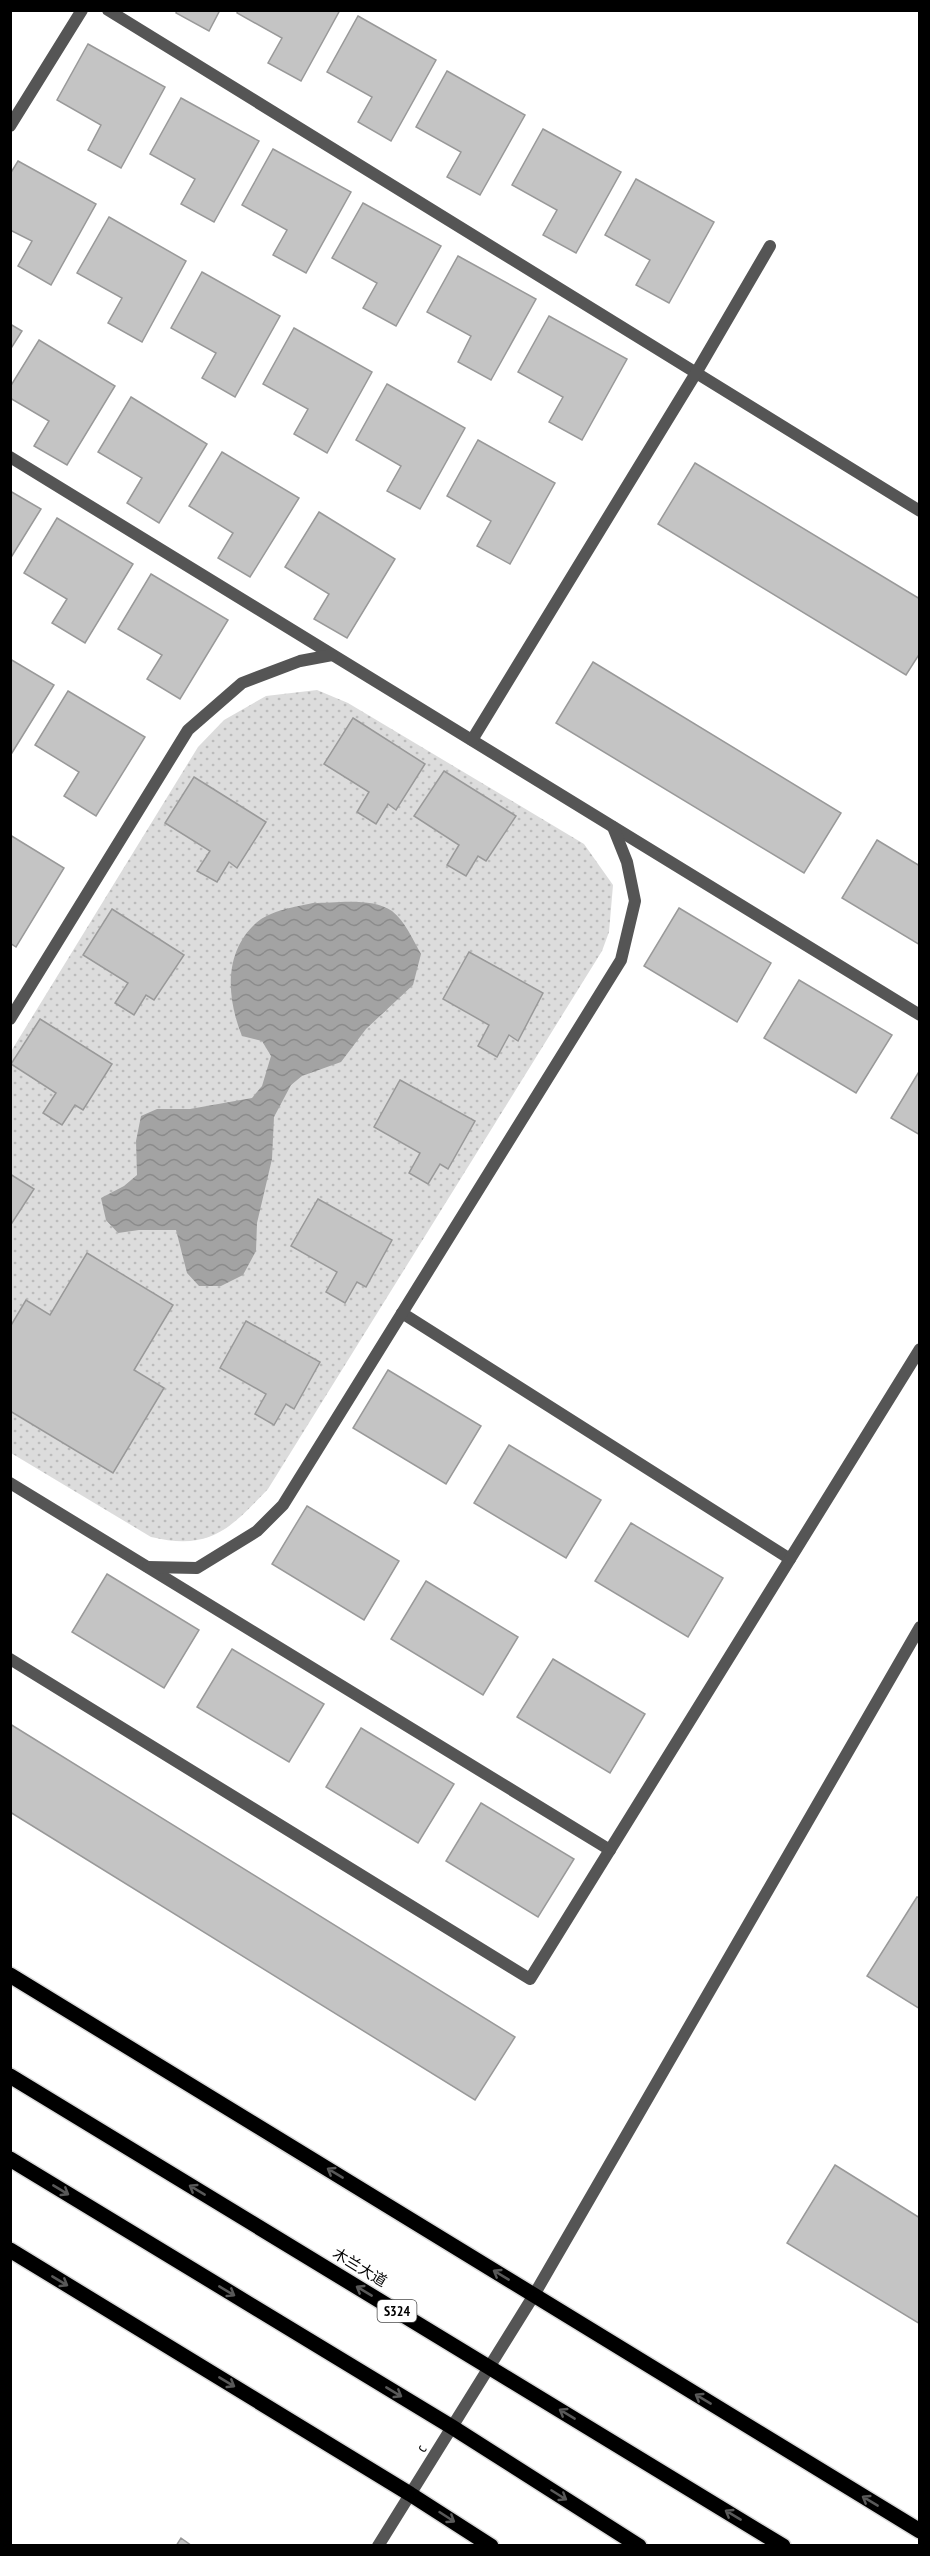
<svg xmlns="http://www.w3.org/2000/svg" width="930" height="2556" font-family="'PT Sans Narrow','Noto Sans SC',sans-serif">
	<defs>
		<pattern id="park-dots" width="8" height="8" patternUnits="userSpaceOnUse" patternTransform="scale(1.5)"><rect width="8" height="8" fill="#dcdcdc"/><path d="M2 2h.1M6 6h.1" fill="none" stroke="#bbb" stroke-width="1.8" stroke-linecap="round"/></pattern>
		<pattern id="water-waves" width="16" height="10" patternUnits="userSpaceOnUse" patternTransform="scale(1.5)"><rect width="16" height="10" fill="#a3a3a3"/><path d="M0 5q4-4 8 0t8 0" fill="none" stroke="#8b8b8b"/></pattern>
	</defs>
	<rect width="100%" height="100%" fill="#fff"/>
	<path fill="url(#park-dots)" d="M317,690L348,703L584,844L613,885L609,932L602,951L268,1489C230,1529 210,1551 151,1537L11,1453L10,1053L198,747L224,720L266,696Z"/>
	<path fill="url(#water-waves)" d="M313,903C336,903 372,897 392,911C405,921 413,940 421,954L413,985L366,1029L341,1062L302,1076L291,1085L274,1117L272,1159L257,1223L256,1251L243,1275L221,1286H199L187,1273L176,1230H139L118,1233L106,1220L101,1198L124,1186L137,1175L136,1141L141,1116L157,1109H190L252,1098L262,1086L271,1056L262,1041L242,1036C227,999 223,953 256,923C271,910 295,907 313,903Z"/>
	<g fill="#c4c4c4" stroke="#999" stroke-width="1.5">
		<path d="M177,10H220L209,31L176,13Z"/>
		<path d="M238,10H340L301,81L268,63L282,38L237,13Z"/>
		<path d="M358,16L436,60L391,141L358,122L372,97L327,72Z"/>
		<path d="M88,44L165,87L121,168L88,150L101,125L57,100Z"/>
		<path d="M447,71L525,115L480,195L447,177L461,152L416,127Z"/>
		<path d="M181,98L259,141L214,222L181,204L195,179L150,154Z"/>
		<path d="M543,129L621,172L576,253L543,235L557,210L512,185Z"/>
		<path d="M273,149L351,192L306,273L273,255L287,230L242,205Z"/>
		<path d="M18,161L96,204L51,285L18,266L32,241L10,230V174Z"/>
		<path d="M636,179L714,222L669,303L636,285L650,260L605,235Z"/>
		<path d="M363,203L441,246L396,326L363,308L377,283L332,258Z"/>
		<path d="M109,217L186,261L142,342L108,323L122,298L77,273Z"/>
		<path d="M458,256L536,299L491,380L458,362L471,336L427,312Z"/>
		<path d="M202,272L280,316L235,397L202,378L216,353L171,328Z"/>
		<path d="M549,316L627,359L582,440L549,422L563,397L518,372Z"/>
		<path d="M10,324L22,331L10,350Z"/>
		<path d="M294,328L372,372L327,453L294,434L308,409L263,384Z"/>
		<path d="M39,340L115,386L67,465L34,446L49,421L10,398V387Z"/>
		<path d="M387,384L465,428L420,509L387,491L401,466L356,440Z"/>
		<path d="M131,397L207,444L159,523L127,503L142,478L98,452Z"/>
		<path d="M478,440L555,483L510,564L477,546L491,521L447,496Z"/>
		<path d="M222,452L299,498L250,577L218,558L233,533L189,506Z"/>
		<path d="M695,463L920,599V653L906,675L658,524Z"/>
		<path d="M10,491L41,509L10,559Z"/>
		<path d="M319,512L395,559L347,638L314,619L329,594L285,567Z"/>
		<path d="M57,518L133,564L85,643L52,623L67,599L24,573Z"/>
		<path d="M151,574L228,620L180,699L147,679L162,655L118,629Z"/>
		<path d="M10,659L54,685L10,756Z"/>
		<path d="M593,662L841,813L804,873L556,723Z"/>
		<path d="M68,691L145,737L96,816L64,796L79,772L35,745Z"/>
		<path d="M353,718L425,764L396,810L388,804L376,824L357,812L369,792L324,764Z"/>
		<path d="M444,771L516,816L486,861L478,856L466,876L447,865L459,845L414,816Z"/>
		<path d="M194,777L266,822L237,868L229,862L217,882L197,871L210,851L165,823Z"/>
		<path d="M10,835L64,868L16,947L10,943Z"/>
		<path d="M877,840L920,866V945L842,898Z"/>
		<path d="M679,908L771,963L737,1022L644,966Z"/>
		<path d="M112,909L184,955L154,1000L146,995L134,1015L115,1003L128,983L83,955Z"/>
		<path d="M469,952L543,993L518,1041L509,1035L497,1057L478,1046L489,1025L443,999Z"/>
		<path d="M799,980L892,1035L856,1093L764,1038Z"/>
		<path d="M40,1019L112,1064L83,1110L75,1105L62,1125L43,1113L56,1093L11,1064Z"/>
		<path d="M920,1070V1135L891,1118Z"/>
		<path d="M400,1080L475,1121L448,1169L440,1164L428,1184L409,1173L420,1153L374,1127Z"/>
		<path d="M10,1174L34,1189L10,1226Z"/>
		<path d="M318,1199L392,1240L366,1287L357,1282L345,1303L326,1292L337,1272L291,1246Z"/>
		<path d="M87,1253L173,1305L134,1370L164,1388L113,1473L10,1411V1327L26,1300L50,1315Z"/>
		<path d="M246,1321L320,1362L294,1409L286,1404L274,1425L255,1414L266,1394L220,1368Z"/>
		<path d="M388,1370L481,1426L446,1484L353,1428Z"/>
		<path d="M509,1445L601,1500L566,1558L474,1503Z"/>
		<path d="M307,1506L399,1561L364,1620L272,1564Z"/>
		<path d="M631,1523L723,1578L688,1637L595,1581Z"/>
		<path d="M107,1574L199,1630L164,1688L72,1632Z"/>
		<path d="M426,1581L518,1637L483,1695L391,1639Z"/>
		<path d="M232,1649L324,1704L289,1762L197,1707Z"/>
		<path d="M553,1659L645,1714L610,1773L517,1717Z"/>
		<path d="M10,1724L515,2037L475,2100L10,1812Z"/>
		<path d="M361,1728L454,1784L418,1843L326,1787Z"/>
		<path d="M481,1803L574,1859L538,1917L446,1861Z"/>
		<path d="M917,1897L920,1898V2009L867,1976Z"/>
		<path d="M835,2165L920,2218V2324L787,2243Z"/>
		<path d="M181,2538L192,2546H176Z"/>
	</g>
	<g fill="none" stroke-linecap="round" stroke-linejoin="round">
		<defs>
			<g id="primary">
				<path d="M10,1975L920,2531"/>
				<path d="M10,2076L783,2546"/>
				<path d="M10,2159L452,2427L639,2546"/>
				<path d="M10,2250L410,2494L491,2546"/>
			</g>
		</defs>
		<use href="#primary" stroke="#dbdbdb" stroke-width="18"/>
		<g stroke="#555" stroke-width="12">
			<path d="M108,10L920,511"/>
			<path d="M10,126L82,10"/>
			<path d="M10,457L920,1015"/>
			<path d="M472,740L696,373L770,246"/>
			<path d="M10,1019L188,730L242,683L300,661L332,655"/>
			<path d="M402,1313L790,1559"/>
			<path d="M10,1483L610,1850"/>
			<path d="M148,1567L197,1568L257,1531L283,1505L621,960L635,901L627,862L613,827"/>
			<path d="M10,1659L530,1979L920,1349"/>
		</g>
		<path stroke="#555" stroke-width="12" d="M378,2546L534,2295L920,1627"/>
		<use href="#primary" stroke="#000" stroke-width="15"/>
	</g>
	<defs><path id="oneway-shaft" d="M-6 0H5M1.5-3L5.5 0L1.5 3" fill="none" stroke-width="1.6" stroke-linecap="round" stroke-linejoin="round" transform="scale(1.5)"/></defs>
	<g stroke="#595959">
		<use href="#oneway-shaft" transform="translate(335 2173) rotate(-149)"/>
		<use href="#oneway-shaft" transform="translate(61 2190) rotate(31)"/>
		<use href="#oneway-shaft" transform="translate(197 2190) rotate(-149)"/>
		<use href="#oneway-shaft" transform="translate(501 2275) rotate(-149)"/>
		<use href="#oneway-shaft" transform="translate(60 2281) rotate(31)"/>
		<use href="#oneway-shaft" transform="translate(227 2291) rotate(31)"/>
		<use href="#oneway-shaft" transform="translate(364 2291) rotate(-149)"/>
		<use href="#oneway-shaft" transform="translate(227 2382) rotate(31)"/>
		<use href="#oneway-shaft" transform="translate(394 2392) rotate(31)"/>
		<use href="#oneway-shaft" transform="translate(703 2399) rotate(-149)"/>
		<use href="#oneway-shaft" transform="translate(567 2414) rotate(-149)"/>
		<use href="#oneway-shaft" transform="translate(559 2495) rotate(32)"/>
		<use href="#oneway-shaft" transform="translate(870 2501) rotate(-149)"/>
		<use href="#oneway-shaft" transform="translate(733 2515) rotate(-149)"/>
		<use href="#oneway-shaft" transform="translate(447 2517) rotate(33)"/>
	</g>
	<g text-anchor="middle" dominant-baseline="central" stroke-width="5" stroke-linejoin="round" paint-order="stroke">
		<rect fill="#fff" stroke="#4c4c4c" stroke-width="1.5" x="377.5" y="2300" width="39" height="22" rx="4.5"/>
		<g font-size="14" font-weight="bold" fill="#000">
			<text x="397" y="2311">S324</text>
		</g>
		<g font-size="15" fill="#000" stroke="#fff">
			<text transform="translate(360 2267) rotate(31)">木兰大道</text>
			<text transform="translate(421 2448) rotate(-58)">c</text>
		</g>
	</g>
	<rect width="930" height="2556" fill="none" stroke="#000000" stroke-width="24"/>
</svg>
